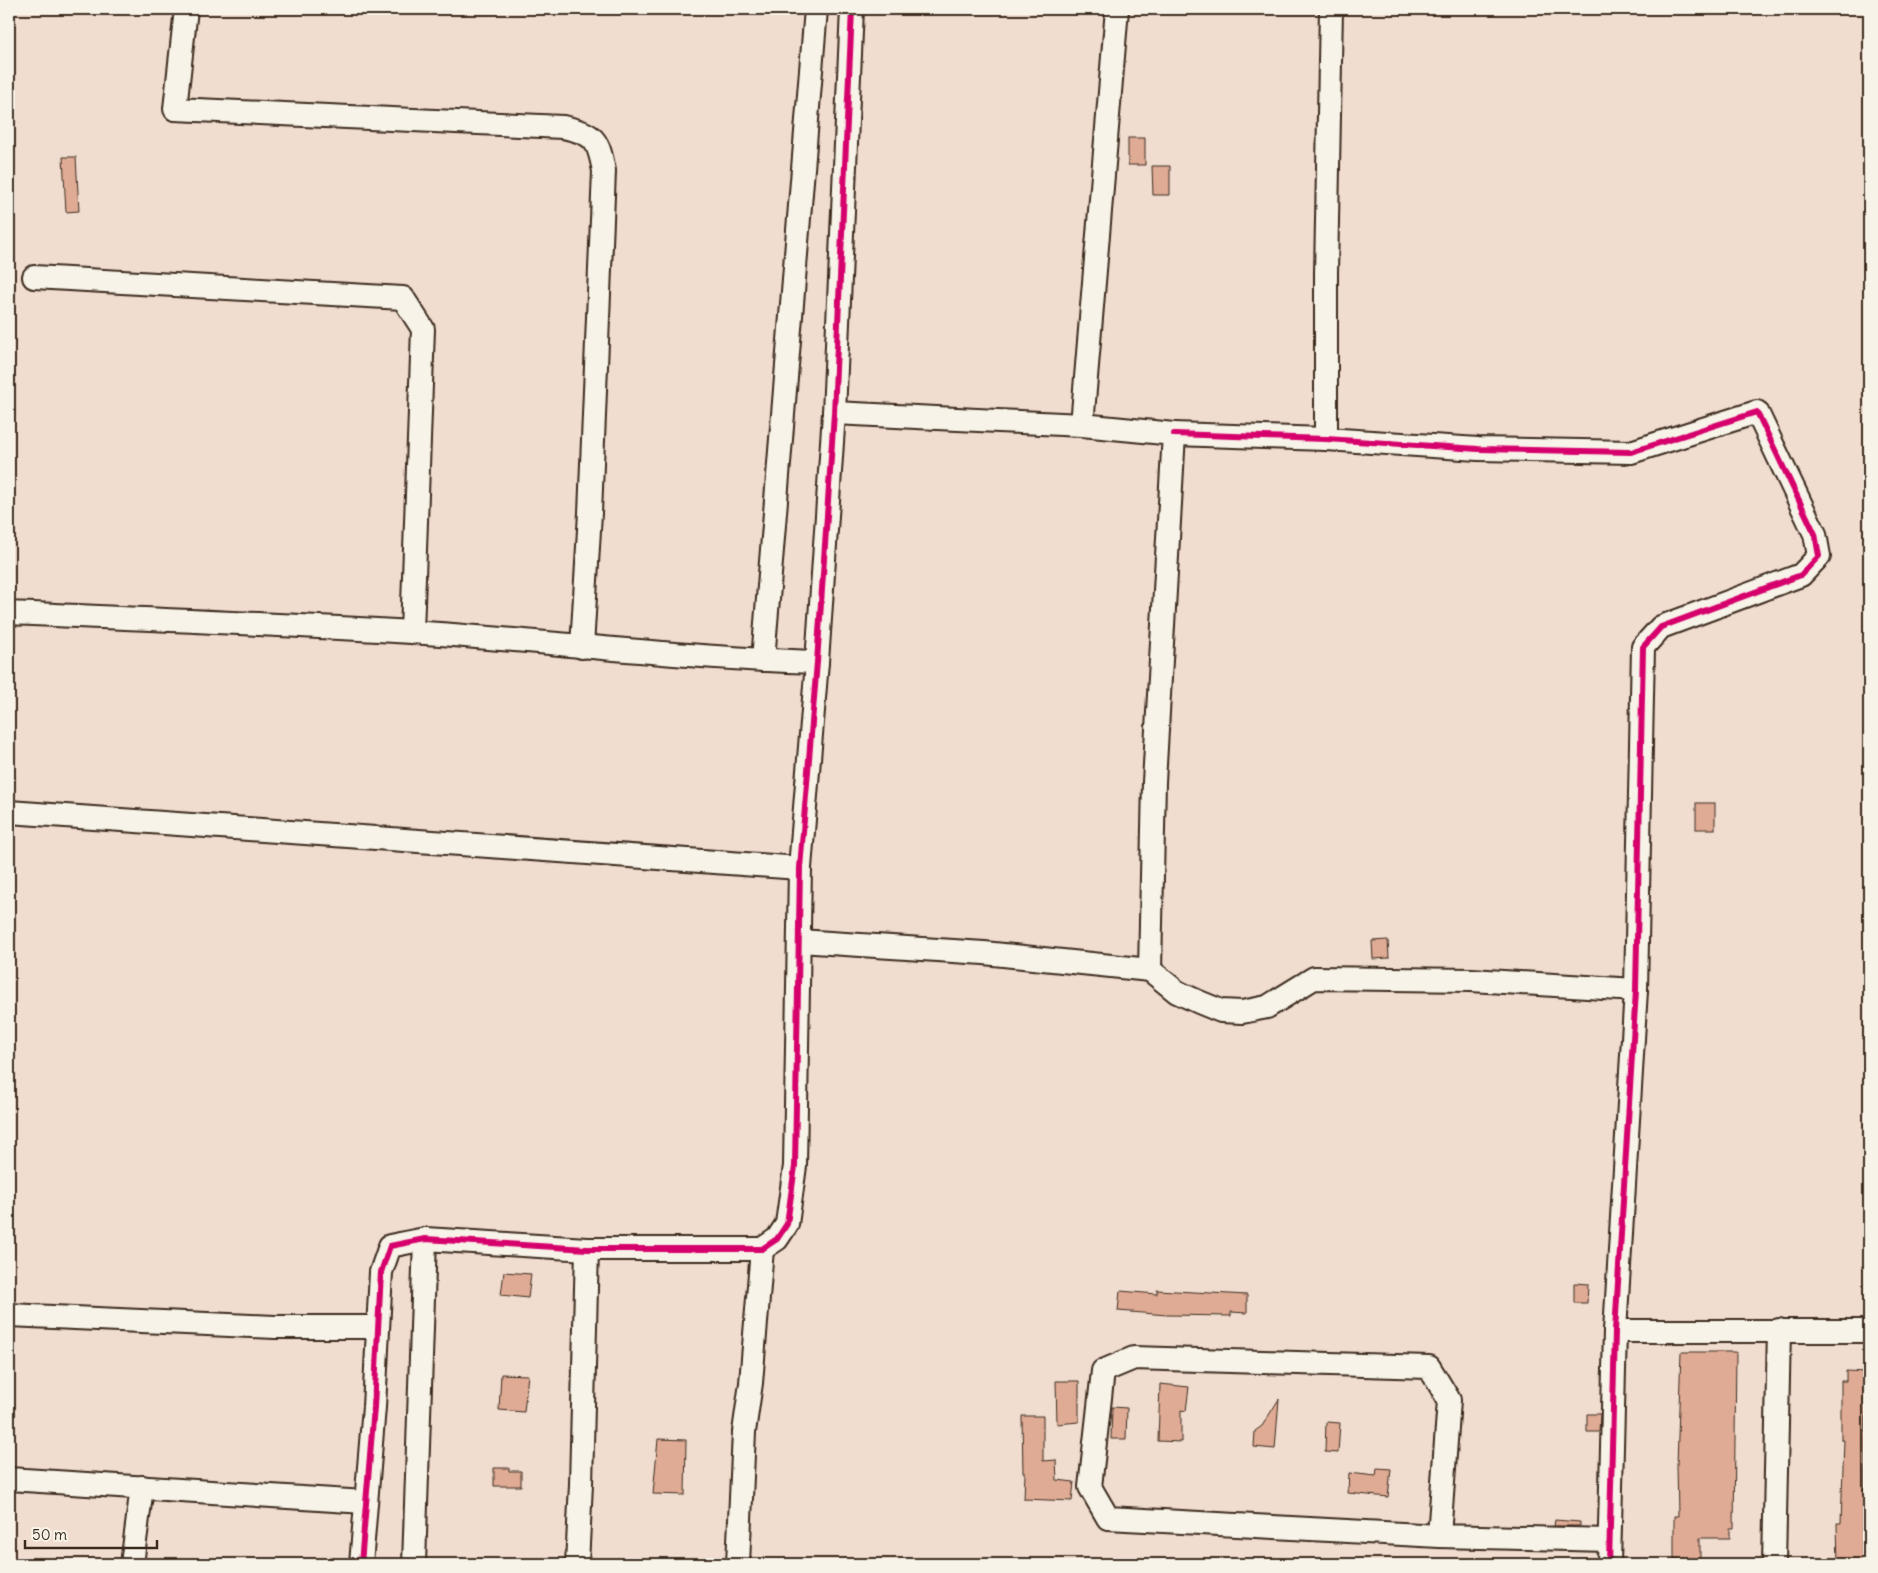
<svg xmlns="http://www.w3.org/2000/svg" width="1878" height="1573" font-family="Delius,sans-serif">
	<rect width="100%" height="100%" fill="#f0ddcf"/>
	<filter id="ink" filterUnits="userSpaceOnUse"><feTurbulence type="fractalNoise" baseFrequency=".02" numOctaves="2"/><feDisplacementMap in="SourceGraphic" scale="10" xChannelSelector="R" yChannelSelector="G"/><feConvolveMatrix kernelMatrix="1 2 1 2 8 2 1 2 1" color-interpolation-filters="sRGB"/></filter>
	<g filter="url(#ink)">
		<g fill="#dfab94" stroke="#3b2a1e">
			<rect x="1128" y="138" width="17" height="27"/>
			<path d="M63,157H76L79,211L66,212Z"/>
			<path d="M1152,166H1170V195H1153Z"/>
			<rect x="1696" y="803" width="19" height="26"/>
			<path d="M1388,940L1389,958L1373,959L1372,941Z"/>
			<path d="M504,1272L531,1274L528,1298L501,1295Z"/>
			<path d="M1574,1283L1588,1284L1587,1303H1574Z"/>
			<path d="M1157,1290L1247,1295V1313L1231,1312V1316L1167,1315L1118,1311L1120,1291L1157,1294Z"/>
			<path d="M1681,1352H1736L1734,1528H1730V1538H1700V1564H1679V1559H1674V1516H1678L1677,1464Z"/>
			<path d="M1846,1371L1866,1372L1864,1564H1838L1837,1523H1841L1844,1440H1841V1381H1846Z"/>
			<path d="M501,1374L528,1375L524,1412L499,1410Z"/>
			<path d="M1056,1381H1079V1422L1057,1424Z"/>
			<path d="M1160,1384L1189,1387L1186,1411L1181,1410V1442L1158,1441Z"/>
			<path d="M1279,1399L1275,1449L1254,1447L1255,1431L1262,1426Z"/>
			<path d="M1112,1407L1127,1408L1126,1439H1111Z"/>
			<path d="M1587,1414H1600L1599,1432H1587Z"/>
			<path d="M1022,1416H1043V1461L1056,1460L1057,1480L1074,1482L1072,1501L1024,1499L1025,1473H1023Z"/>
			<path d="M1326,1422L1340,1423L1338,1453L1325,1452Z"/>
			<path d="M658,1439L686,1440L685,1495L653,1494Z"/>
			<path d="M494,1468H509V1471H521V1486H494Z"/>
			<path d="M1377,1468L1391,1469L1388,1497L1348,1493L1349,1473L1376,1476Z"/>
			<path d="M1555,1520L1580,1522V1526H1554Z"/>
		</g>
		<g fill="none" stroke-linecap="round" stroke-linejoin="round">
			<defs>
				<g id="minor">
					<path d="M186,9L175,109L563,127C595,134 598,139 604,171L590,513L582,647"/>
					<path d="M34,277L403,298L423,329L412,632"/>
					<path d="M834,413L1082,425L1174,434L1154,782L1150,970"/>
					<path d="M1082,425L1117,9"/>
					<path d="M1174,434L1326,439L1478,449L1631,452L1757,412L1815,534L1819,556L1801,575L1661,627L1643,647L1636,990L1615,1331L1609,1564"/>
					<path d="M1326,439V274L1331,9"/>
					<path d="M9,613C143,619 277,624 411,632C547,641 681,658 817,662"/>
					<path d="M763,660L816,9"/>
					<path d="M9,812L800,868"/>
					<path d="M799,941L984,953L1150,970L1177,992L1199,1002L1221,1011L1242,1012L1267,1007L1314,978L1471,980L1636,990"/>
					<path d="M9,1315L275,1327H377"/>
					<path d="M1615,1331H1869"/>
					<path d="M9,1479L365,1502"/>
					<path d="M1439,1536L1449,1400L1429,1367L1134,1358L1103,1371L1090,1487L1108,1518L1439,1536L1609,1540"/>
					<path d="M132,1564L142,1487"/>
					<path d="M361,1564L374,1407L381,1272L390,1246L425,1239L587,1249H762L777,1239L787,1224L795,1166L800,868L817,662L834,413L852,9"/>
					<path d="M414,1564L425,1239"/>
					<path d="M577,1564L581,1484L587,1249"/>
					<path d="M738,1564L744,1432L751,1383L762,1249"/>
					<path d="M1774,1564L1779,1330"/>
				</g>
			</defs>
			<use href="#minor" stroke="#3b2a1e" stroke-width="26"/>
			<use href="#minor" stroke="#f7f3e8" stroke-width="22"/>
			<defs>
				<g id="cycleway">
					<path d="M1174,434L1326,439L1478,449L1631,452L1757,412L1815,534L1819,556L1801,575L1661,627L1643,647L1636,990L1615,1331L1609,1564"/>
					<path d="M361,1564L374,1407L381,1272L390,1246L425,1239L587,1249H762L777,1239L787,1224L795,1166L800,868L817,662L834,413L852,9"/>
				</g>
			</defs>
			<use href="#cycleway" stroke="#f7f3e8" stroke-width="9"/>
			<use href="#cycleway" stroke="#d6006c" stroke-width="6"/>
		</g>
	</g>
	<rect width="1878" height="1573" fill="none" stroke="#f7f3e8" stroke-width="30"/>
	<rect x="15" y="15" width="1848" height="1543" fill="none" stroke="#3b2a1e" stroke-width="2" filter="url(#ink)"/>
	<path d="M25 1540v8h132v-8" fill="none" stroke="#3b2a1e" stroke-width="2.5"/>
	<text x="32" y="1540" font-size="15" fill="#3b2a1e" stroke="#f7f3e8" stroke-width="4" paint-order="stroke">50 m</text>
</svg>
